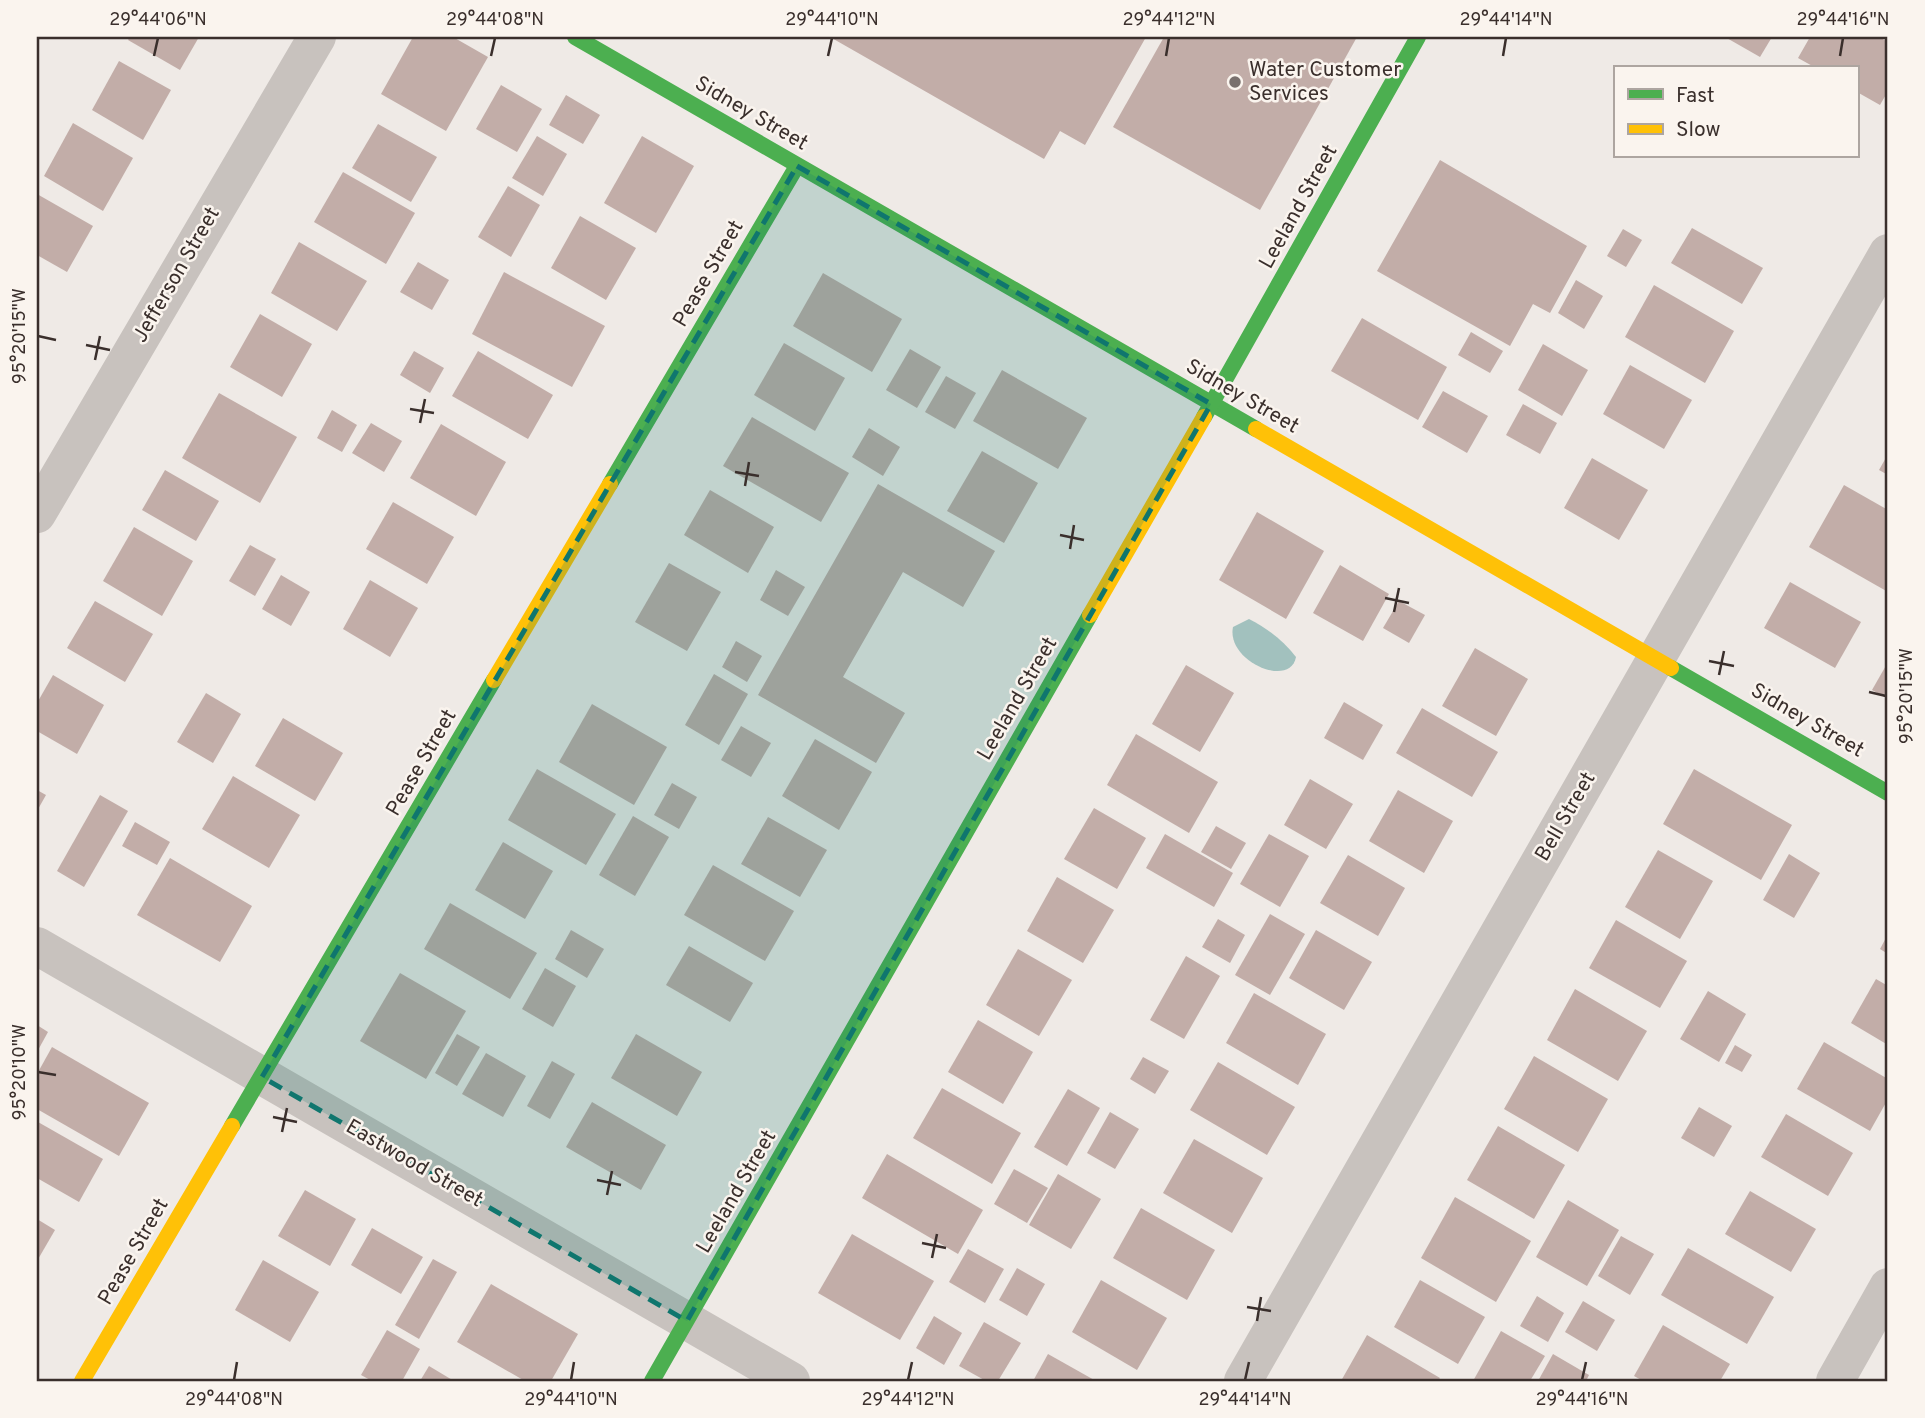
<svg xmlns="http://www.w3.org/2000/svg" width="1925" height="1418" font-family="Overpass,sans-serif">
	<rect width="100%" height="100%" fill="#efeae6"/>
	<path fill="#a2c1be" d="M1249,619C1268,629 1283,640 1296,657C1290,689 1226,661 1233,627Z"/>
	<g fill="#c2ada8">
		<path d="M130,37H199L180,70L128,40Z"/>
		<path d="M413,37H453L488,57L446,131L381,94Z"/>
		<path d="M830,37H1146L1085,145L1060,131L1044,159Z"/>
		<path d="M1164,37H1357L1260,210L1113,127Z"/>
		<path d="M1725,37H1772L1760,57Z"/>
		<path d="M1810,37H1879L1888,42V91L1880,105L1857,92V68H1816L1798,58Z"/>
		<path d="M119,61L171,90L143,140L92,110Z"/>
		<path d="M501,85L542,109L517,152L476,129Z"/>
		<path d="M566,95L600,115L583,144L549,125Z"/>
		<path d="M73,123L133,158L103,211L44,176Z"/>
		<path d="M378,124L437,157L411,202L352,168Z"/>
		<path d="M537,136L567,154L543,196L512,178Z"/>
		<path d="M642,136L694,166L656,233L604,203Z"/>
		<path d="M1440,160L1587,246L1550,313L1533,304L1510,346L1377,271Z"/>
		<path d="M343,172L415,213L386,264L314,222Z"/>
		<path d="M508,186L540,205L511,257L478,237Z"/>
		<path d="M37,194L93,226L67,272L37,255Z"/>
		<path d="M580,216L636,248L606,300L551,268Z"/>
		<path d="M1692,228L1763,268L1742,304L1671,263Z"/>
		<path d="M1623,229L1642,240L1626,267L1607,256Z"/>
		<path d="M299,242L367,281L337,331L271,293Z"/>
		<path d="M418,262L449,280L432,310L400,292Z"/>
		<path d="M504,272L605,326L572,387L472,334Z"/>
		<path d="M823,273L902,319L872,372L793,326Z"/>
		<path d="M1576,280L1603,296L1584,329L1558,313Z"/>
		<path d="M1654,285L1734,331L1705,383L1625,337Z"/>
		<path d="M260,314L312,344L282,397L230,367Z"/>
		<path d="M1362,318L1447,367L1418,420L1331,371Z"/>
		<path d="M1471,332L1503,351L1490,373L1458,355Z"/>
		<path d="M784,343L845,378L815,431L754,395Z"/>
		<path d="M1543,344L1588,370L1562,416L1518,390Z"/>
		<path d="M910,349L941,367L917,408L886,390Z"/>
		<path d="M414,351L444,368L430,393L400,375Z"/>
		<path d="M478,351L553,395L528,439L452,396Z"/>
		<path d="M1630,365L1692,400L1664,449L1603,414Z"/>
		<path d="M1002,370L1087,418L1058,469L973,421Z"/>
		<path d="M946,376L976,393L955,429L925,412Z"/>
		<path d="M1443,391L1488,416L1467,453L1422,427Z"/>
		<path d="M219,393L297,437L260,503L182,458Z"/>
		<path d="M1523,404L1557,423L1540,454L1506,435Z"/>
		<path d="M332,410L357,425L342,452L317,438Z"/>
		<path d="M752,417L849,473L821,522L723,466Z"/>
		<path d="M371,423L402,441L384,472L352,453Z"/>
		<path d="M441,424L506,462L476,516L410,478Z"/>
		<path d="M869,428L900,447L883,476L852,457Z"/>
		<path d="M982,451L1038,483L1004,543L947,511Z"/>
		<path d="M1888,454V475L1879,470Z"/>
		<path d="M1592,458L1648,490L1619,540L1564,508Z"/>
		<path d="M165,470L219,501L196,541L142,510Z"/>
		<path d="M878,484L995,551L963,607L903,572L843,677L905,713L876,763L758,695Z"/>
		<path d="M1844,485L1888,510V592L1809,547Z"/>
		<path d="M710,490L774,527L748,573L684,535Z"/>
		<path d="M393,502L454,537L427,584L366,549Z"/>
		<path d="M1257,512L1324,551L1286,619L1219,580Z"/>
		<path d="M134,527L193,561L162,616L103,581Z"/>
		<path d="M250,545L276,559L255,596L229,581Z"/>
		<path d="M669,563L721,592L687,651L635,622Z"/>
		<path d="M1340,565L1389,594L1363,641L1313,613Z"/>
		<path d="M776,570L805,587L788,616L760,600Z"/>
		<path d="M281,575L310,592L291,626L262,609Z"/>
		<path d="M370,580L418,608L390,657L343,629Z"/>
		<path d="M1790,582L1861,622L1835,668L1764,628Z"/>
		<path d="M95,601L153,634L125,682L67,648Z"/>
		<path d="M1399,601L1425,615L1409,643L1383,628Z"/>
		<path d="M736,641L762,656L747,682L722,667Z"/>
		<path d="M1475,648L1528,679L1496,736L1442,706Z"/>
		<path d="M1888,662V699L1872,690Z"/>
		<path d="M1186,665L1234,693L1200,752L1152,724Z"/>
		<path d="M714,674L748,694L719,745L685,725Z"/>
		<path d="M53,675L104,705L77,754L37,731V703Z"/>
		<path d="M206,693L241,714L213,763L177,742Z"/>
		<path d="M1344,702L1383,725L1363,760L1324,738Z"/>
		<path d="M592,704L667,747L634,805L559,762Z"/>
		<path d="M1422,708L1498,752L1472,797L1396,753Z"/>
		<path d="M283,718L343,753L315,801L255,766Z"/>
		<path d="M741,726L771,743L751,777L721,760Z"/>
		<path d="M1136,734L1218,782L1189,833L1107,785Z"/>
		<path d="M815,739L872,772L839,830L782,796Z"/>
		<path d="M537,769L616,814L586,865L508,820Z"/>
		<path d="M1694,769L1792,825L1761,880L1663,824Z"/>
		<path d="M233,776L300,815L269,868L202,829Z"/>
		<path d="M1310,779L1353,804L1326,849L1284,825Z"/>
		<path d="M672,783L697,797L679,829L654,815Z"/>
		<path d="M37,790L46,795L37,811Z"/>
		<path d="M1398,790L1453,821L1424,873L1369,841Z"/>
		<path d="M100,795L128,811L84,887L57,871Z"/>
		<path d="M1094,808L1146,838L1117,889L1064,859Z"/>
		<path d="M633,816L669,837L635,896L599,875Z"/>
		<path d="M768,817L827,850L800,897L741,864Z"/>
		<path d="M135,822L170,842L157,865L122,846Z"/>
		<path d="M1216,826L1246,843L1231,869L1201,852Z"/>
		<path d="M1165,834L1233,873L1214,907L1146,868Z"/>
		<path d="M1269,834L1309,856L1280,907L1240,884Z"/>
		<path d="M503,842L553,871L525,919L475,890Z"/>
		<path d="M1658,850L1713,881L1680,939L1625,907Z"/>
		<path d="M1789,854L1820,873L1794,918L1763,900Z"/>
		<path d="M1348,855L1405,888L1378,936L1320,903Z"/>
		<path d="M170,858L252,906L220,962L137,915Z"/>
		<path d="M713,865L794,911L765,961L684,915Z"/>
		<path d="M1057,877L1114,910L1083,963L1027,931Z"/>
		<path d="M450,903L537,953L510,999L424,949Z"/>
		<path d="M1270,914L1305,934L1270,995L1235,975Z"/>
		<path d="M1218,919L1245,935L1230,963L1202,947Z"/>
		<path d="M1616,920L1687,961L1660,1008L1589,968Z"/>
		<path d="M571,930L604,949L587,978L555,959Z"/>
		<path d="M1316,930L1372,962L1344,1010L1289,978Z"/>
		<path d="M1888,934V954L1880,949Z"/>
		<path d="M689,946L753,983L730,1022L666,985Z"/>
		<path d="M1018,949L1072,980L1039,1036L986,1005Z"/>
		<path d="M1186,956L1220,976L1184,1039L1150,1020Z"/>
		<path d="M545,968L576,986L553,1027L522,1009Z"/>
		<path d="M400,973L466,1011L426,1079L360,1041Z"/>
		<path d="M1876,979L1888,986V1045L1851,1023Z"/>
		<path d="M1575,989L1647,1031L1618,1081L1547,1040Z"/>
		<path d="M1708,991L1746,1014L1719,1062L1680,1039Z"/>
		<path d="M1254,993L1326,1034L1298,1085L1226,1043Z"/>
		<path d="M978,1020L1033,1052L1003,1104L948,1072Z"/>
		<path d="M37,1025L48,1032L37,1052Z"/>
		<path d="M457,1034L480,1047L457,1086L435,1073Z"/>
		<path d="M636,1034L702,1072L677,1116L611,1078Z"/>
		<path d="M1824,1042L1888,1079V1099L1870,1131L1797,1089Z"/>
		<path d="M1735,1045L1752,1055L1742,1072L1725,1063Z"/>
		<path d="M52,1047L149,1103L119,1156L37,1109V1074Z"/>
		<path d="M486,1053L526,1076L503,1117L462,1094Z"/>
		<path d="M1534,1056L1608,1099L1578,1152L1504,1109Z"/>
		<path d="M1143,1057L1169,1071L1155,1094L1130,1079Z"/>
		<path d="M552,1061L575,1074L550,1119L527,1106Z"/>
		<path d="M1218,1062L1295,1107L1267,1155L1190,1110Z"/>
		<path d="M942,1088L1021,1133L992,1184L913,1138Z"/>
		<path d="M1068,1089L1100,1108L1067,1166L1034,1147Z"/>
		<path d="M592,1102L666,1145L641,1190L566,1147Z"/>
		<path d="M1699,1107L1732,1126L1714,1157L1681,1138Z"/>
		<path d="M1110,1112L1139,1129L1115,1169L1087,1153Z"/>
		<path d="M1786,1114L1853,1153L1828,1196L1761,1157Z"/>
		<path d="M38,1122L103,1159L79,1202L37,1178Z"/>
		<path d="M1498,1126L1565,1165L1534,1219L1467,1180Z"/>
		<path d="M1194,1139L1263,1178L1232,1233L1163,1193Z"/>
		<path d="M887,1154L983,1210L958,1254L862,1198Z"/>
		<path d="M1014,1169L1048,1188L1027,1223L994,1204Z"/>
		<path d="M1058,1174L1101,1199L1071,1249L1029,1225Z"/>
		<path d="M305,1190L356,1219L330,1266L278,1236Z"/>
		<path d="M1750,1191L1816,1229L1791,1272L1725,1234Z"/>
		<path d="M1455,1197L1531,1241L1496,1302L1421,1258Z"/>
		<path d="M1568,1200L1619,1230L1587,1286L1536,1257Z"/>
		<path d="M1141,1208L1215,1250L1187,1300L1113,1258Z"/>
		<path d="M37,1219L55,1230L37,1261Z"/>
		<path d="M372,1228L423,1257L401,1294L351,1265Z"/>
		<path d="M852,1234L934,1281L900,1340L818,1293Z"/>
		<path d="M1621,1236L1654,1254L1630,1295L1598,1276Z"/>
		<path d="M1688,1248L1774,1297L1747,1344L1661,1295Z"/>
		<path d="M968,1249L1004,1269L985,1303L949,1282Z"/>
		<path d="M433,1259L457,1272L419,1339L395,1325Z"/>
		<path d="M263,1260L319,1292L290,1342L235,1310Z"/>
		<path d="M1017,1268L1045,1284L1027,1316L999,1300Z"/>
		<path d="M1101,1280L1167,1318L1137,1370L1072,1332Z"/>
		<path d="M1420,1280L1485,1317L1458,1364L1394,1327Z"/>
		<path d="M491,1284L578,1334L551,1381H525L457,1342Z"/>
		<path d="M1537,1296L1564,1313L1548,1342L1520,1326Z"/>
		<path d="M1583,1301L1615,1320L1597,1351L1565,1332Z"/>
		<path d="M934,1316L962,1333L944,1365L916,1348Z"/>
		<path d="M984,1322L1021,1343L998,1381H986L959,1366Z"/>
		<path d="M1663,1325L1730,1364L1720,1381H1643L1634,1376Z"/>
		<path d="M387,1330L420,1349L402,1381H372L361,1375Z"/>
		<path d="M1501,1331L1545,1356L1530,1381H1473Z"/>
		<path d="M1367,1335L1440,1378L1438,1381H1341Z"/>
		<path d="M1048,1354L1096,1381H1033Z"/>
		<path d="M1553,1354L1589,1375L1586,1381H1538Z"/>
		<path d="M429,1366L454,1381H420Z"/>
	</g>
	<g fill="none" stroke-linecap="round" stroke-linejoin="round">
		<g stroke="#c8c2be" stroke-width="38">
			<path d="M37,514L317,37"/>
			<path d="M37,946L791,1381"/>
			<path d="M1243,1381L1888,253"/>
			<path d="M1835,1381L1888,1287"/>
		</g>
		<g stroke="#4caf50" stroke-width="16">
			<path d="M575,37L1256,429"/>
			<path d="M1204,417L1418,37"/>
			<path d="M610,484L797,166"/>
			<path d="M1671,668L1888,793"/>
			<path d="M232,1126L494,680"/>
			<path d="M652,1381L1090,615"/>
		</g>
		<g stroke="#ffc107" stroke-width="16">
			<path d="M1256,429L1671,668"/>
			<path d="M1090,615L1204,417"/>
			<path d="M494,680L610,484"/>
			<path d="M82,1381L232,1126"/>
		</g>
	</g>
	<path fill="#0f766e" fill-opacity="0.2" stroke="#0f766e" stroke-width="5" stroke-dasharray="14 9" stroke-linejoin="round" d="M797,166L1211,404L687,1321L262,1077Z"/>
	<path fill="none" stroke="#3a2f2c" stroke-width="2.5" d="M154,56L158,38M491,56L495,38M828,56L832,38M1166,56L1169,38M1503,56L1506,38M1840,56L1843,38M38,336L56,340M86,345L110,350M95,360L100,336M410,409L434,413M420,423L425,399M735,472L759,476M745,486L749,462M1060,535L1084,540M1070,549L1074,525M1385,598L1409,603M1394,612L1399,588M1709,661L1734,666M1719,675L1724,651M1869,692L1886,696M38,1072L56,1075M273,1117L297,1122M282,1132L287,1108M597,1180L621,1185M607,1195L612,1171M922,1243L946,1248M932,1258L937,1234M1247,1307L1271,1311M1257,1321L1261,1297M234,1380L237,1362M571,1380L574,1362M908,1380L912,1362M1245,1380L1249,1362M1582,1380L1586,1362"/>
	<circle fill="#79706d" stroke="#faf4ee" stroke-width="2.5" cx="1235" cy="82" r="7"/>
	<g text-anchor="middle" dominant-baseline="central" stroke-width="5" stroke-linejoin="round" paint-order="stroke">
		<g font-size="21" fill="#3a2f2c" stroke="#faf4ee" text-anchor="start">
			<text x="1249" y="70">Water Customer<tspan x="1249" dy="24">Services</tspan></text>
		</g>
		<g font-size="21" fill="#3a2f2c" stroke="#faf4ee">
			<text transform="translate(751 114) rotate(30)">Sidney Street</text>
			<text transform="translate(1299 207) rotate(-61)">Leeland Street</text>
			<text transform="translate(709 274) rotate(-60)">Pease Street</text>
			<text transform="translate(177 275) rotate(-60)">Jefferson Street</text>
			<text transform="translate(1242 397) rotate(30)">Sidney Street</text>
			<text transform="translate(1018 699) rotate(-60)">Leeland Street</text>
			<text transform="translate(1807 721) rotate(30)">Sidney Street</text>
			<text transform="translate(422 763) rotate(-60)">Pease Street</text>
			<text transform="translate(1566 817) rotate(-60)">Bell Street</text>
			<text transform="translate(414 1164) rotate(30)">Eastwood Street</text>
			<text transform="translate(737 1192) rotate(-60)">Leeland Street</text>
			<text transform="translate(134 1252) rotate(-60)">Pease Street</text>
		</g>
	</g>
	<rect width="1925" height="1418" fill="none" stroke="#faf4ee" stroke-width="77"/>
	<rect x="1614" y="66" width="245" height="91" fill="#faf4ee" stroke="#ada5a0" stroke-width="2"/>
	<rect x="1628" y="89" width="35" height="10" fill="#4caf50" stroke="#ada5a0" stroke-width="2"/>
	<text x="1676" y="102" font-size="21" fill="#3a2f2c">Fast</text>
	<rect x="1628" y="124" width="35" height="10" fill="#ffc107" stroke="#ada5a0" stroke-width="2"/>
	<text x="1676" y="136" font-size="21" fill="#3a2f2c">Slow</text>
	<rect x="38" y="38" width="1848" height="1342" fill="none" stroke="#3a2f2c" stroke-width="2.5"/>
	<g font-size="18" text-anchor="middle" fill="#3a2f2c">
		<text x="158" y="25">29°44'06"N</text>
		<text x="495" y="25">29°44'08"N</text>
		<text x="832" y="25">29°44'10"N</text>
		<text x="1169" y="25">29°44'12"N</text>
		<text x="1506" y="25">29°44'14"N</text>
		<text x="1843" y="25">29°44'16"N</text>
		<text transform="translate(19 336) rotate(-90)" y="6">95°20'15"W</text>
		<text transform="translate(1906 696) rotate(-90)" y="6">95°20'15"W</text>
		<text transform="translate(19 1072) rotate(-90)" y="6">95°20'10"W</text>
		<text x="234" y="1405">29°44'08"N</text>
		<text x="571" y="1405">29°44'10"N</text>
		<text x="908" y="1405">29°44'12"N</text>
		<text x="1245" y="1405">29°44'14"N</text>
		<text x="1582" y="1405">29°44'16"N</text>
	</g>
</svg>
